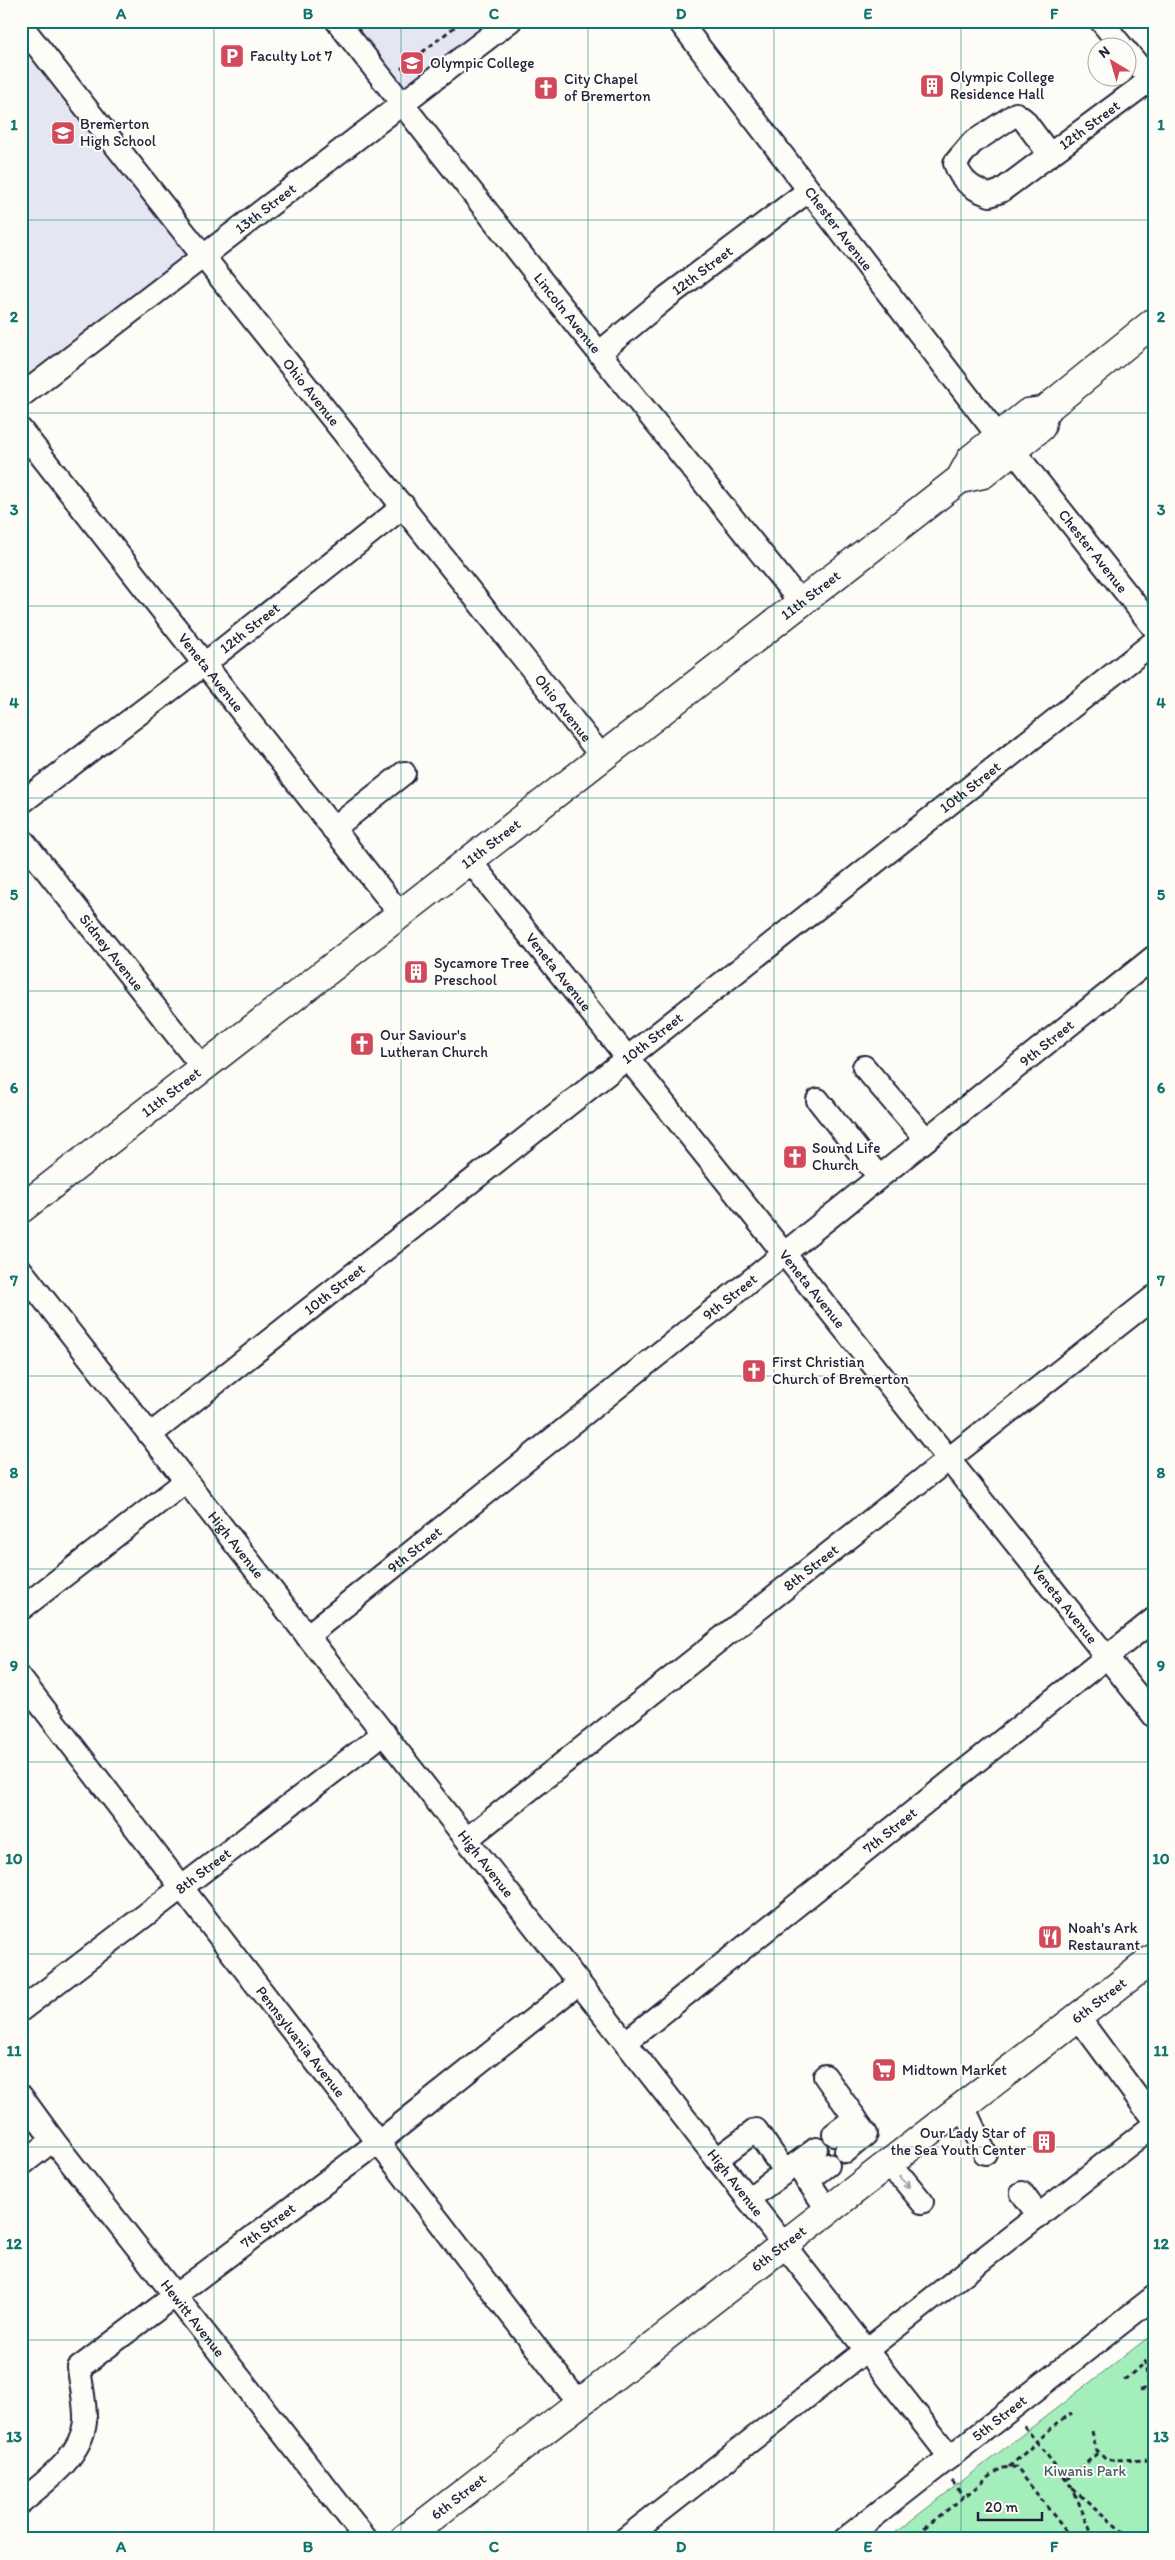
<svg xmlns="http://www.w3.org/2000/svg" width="1175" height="2560" font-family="Itim,sans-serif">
	<rect width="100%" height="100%" fill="#fdfcf7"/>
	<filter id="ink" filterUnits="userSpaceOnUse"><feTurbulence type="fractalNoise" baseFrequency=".02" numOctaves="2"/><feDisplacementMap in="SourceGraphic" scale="10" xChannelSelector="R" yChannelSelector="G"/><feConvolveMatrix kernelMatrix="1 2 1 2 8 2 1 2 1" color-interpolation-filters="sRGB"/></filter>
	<g filter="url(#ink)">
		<g fill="#e4e6f1">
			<path d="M337,21H509L401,104Z"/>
			<path d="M21,25L201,257L21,396Z"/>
		</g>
		<path fill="#a4eebc" stroke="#63887c" d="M1154,2333V2539H887Z"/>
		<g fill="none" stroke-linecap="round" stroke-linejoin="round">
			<defs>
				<g id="minor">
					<path id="s1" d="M337,21L571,318L802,604"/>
					<path id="s2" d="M679,21L999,437"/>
					<path d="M1101,21L1123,48"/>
					<path id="s3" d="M21,25C213,271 409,514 603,758"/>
					<path d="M1128,53L1150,80"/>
					<path id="s4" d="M1050,155L1024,120L1016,114L972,143L955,163C961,181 972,189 990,195L1001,191L1154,77"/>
					<path id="s5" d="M599,353L667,297L808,191"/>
					<path id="s6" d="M21,396L510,21"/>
					<path id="s7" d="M21,430L401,915"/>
					<path id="s8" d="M1013,450L1154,628"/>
					<path id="s9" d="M21,803L203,665L404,506"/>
					<path d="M333,829L404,773"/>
					<path id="s10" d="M21,838L203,1068"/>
					<path id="s11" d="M470,861L1154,1716"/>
					<path d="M864,1067L926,1139"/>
					<path d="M818,1100L879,1177"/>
					<path id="s12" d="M21,1270L950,2457"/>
					<path id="s13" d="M150,1435L1154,642"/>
					<path d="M21,1609L186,1481"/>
					<path id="s14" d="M307,1636L1154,957"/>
					<path id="s15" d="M21,1679L579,2403"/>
					<path id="s16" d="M467,1839L1154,1297"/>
					<path id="s17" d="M21,2010L384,1733"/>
					<path d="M1078,2017L1154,2120"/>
					<path id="s18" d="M626,2042L1154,1619"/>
					<path d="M825,2076L855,2118"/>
					<path id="s19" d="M21,2096L53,2140L366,2539"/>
					<path d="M963,2106L985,2153"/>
					<path d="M834,2134L855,2118L866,2134L846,2151"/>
					<path d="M717,2159L756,2130L785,2172L748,2199"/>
					<path d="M796,2164L828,2210"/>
					<path d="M885,2164L904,2180L922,2202"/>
					<path d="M21,2165L53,2140"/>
					<path d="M785,2172L816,2149"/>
					<path d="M807,2181L828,2165"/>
					<path d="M1022,2193L1039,2216"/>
					<path id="s20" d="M21,2502C46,2481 81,2457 85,2422C86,2405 81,2386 79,2368L380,2141L579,1983"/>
					<path d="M625,2539L1154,2125"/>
					<path id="s21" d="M845,2539L1154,2297"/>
				</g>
				<g id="major">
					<path d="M960,479L983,474L1041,427L1044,411"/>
					<path id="s22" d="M21,1209L960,479L971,459L1028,413L1044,411L1154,322"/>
					<path id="s23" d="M404,2539L1154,1958"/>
				</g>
			</defs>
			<use href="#minor" stroke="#22223b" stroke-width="26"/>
			<use href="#major" stroke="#22223b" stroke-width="31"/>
			<g stroke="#22223b" stroke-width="3" stroke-dasharray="5 4" stroke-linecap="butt">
				<path d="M401,69L462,21"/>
				<path d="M1154,2356L1145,2362L1148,2383L1154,2389"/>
				<path d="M1124,2380L1145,2363"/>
				<path d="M1140,2390L1151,2387"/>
				<path d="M1024,2426L1037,2442L1053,2426L1072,2413"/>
				<path d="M1092,2431L1096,2449L1106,2460L1154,2459"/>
				<path d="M1009,2467L1037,2442L1073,2489"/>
				<path d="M1066,2480L1099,2452"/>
				<path d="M952,2481L964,2497"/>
				<path d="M910,2539L1001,2468L1016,2467L1072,2539"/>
				<path d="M1094,2539L1073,2489L1131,2539"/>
			</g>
			<use href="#minor" stroke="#fdfcf7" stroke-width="22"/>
			<use href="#major" stroke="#fdfcf7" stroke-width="28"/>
		</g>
		<defs><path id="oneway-shaft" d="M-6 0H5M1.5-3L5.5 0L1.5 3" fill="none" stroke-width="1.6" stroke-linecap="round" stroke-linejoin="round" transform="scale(1.25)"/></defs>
		<use stroke="#9a9aa2" href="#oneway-shaft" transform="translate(905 2182) rotate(46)"/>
	</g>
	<path fill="none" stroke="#0f766e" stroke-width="1" stroke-opacity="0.55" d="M214,21V2539M401,21V2539M588,21V2539M774,21V2539M961,21V2539M21,220H1154M21,413H1154M21,606H1154M21,798H1154M21,991H1154M21,1184H1154M21,1376H1154M21,1569H1154M21,1762H1154M21,1954H1154M21,2147H1154M21,2340H1154"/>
	<defs>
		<symbol id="parking-square" viewBox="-11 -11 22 22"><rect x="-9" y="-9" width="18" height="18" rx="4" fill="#d1495b" stroke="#fdfcf7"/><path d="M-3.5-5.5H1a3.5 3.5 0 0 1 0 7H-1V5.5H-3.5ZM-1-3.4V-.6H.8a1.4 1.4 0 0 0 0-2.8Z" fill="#fff"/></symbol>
		<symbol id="university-square" viewBox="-11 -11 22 22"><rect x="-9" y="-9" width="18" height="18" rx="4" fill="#d1495b" stroke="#fdfcf7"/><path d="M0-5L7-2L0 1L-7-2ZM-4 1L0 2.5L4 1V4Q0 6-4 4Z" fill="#fff"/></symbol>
		<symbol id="building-square" viewBox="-11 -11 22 22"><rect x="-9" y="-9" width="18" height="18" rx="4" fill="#d1495b" stroke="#fdfcf7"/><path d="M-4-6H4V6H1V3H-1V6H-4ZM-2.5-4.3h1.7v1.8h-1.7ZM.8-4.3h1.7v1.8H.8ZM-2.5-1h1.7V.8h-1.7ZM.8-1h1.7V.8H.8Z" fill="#fff"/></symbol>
		<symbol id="church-square" viewBox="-11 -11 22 22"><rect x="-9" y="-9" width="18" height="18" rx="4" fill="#d1495b" stroke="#fdfcf7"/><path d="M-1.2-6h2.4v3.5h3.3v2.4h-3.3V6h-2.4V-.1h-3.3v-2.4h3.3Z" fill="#fff"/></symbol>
		<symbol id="school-square" viewBox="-11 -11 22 22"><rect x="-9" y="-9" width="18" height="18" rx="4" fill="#d1495b" stroke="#fdfcf7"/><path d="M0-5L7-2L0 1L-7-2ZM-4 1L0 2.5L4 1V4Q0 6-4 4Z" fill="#fff"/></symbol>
		<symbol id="restaurant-square" viewBox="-11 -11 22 22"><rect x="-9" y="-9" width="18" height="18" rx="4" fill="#d1495b" stroke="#fdfcf7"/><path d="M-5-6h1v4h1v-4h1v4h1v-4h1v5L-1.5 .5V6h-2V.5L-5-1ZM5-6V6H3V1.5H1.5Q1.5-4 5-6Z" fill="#fff"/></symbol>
		<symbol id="supermarket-square" viewBox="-11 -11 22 22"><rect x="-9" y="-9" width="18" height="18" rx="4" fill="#d1495b" stroke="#fdfcf7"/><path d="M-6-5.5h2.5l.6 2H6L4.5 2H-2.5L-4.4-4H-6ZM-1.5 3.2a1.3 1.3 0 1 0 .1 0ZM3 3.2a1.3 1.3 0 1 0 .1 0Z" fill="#fff"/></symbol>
	</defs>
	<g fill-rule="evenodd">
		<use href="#parking-square" x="218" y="42" width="28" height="28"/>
		<use href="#university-square" x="398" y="49" width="28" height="28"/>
		<use href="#building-square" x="918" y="72" width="28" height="28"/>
		<use href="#church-square" x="532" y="74" width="28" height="28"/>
		<use href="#school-square" x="49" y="119" width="28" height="28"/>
		<use href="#building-square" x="402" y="958" width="28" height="28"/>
		<use href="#church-square" x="348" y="1030" width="28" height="28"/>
		<use href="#church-square" x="781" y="1143" width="28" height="28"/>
		<use href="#church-square" x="740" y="1357" width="28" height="28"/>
		<use href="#restaurant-square" x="1036" y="1923" width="28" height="28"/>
		<use href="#supermarket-square" x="870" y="2056" width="28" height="28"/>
		<use href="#building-square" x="1030" y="2128" width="28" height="28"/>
	</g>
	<g text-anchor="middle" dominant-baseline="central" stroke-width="4" stroke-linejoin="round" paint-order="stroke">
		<g font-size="15" fill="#22223b" stroke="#fdfcf7" text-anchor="start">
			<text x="250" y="56">Faculty Lot 7</text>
			<text x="430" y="63">Olympic College</text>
			<text x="950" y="77">Olympic College<tspan x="950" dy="17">Residence Hall</tspan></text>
			<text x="564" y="79">City Chapel<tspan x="564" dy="17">of Bremerton</tspan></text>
			<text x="80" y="124">Bremerton<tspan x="80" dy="17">High School</tspan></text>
			<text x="434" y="963">Sycamore Tree<tspan x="434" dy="17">Preschool</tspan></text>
			<text x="380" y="1035">Our Saviour's<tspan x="380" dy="17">Lutheran Church</tspan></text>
			<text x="812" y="1148">Sound Life<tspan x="812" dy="17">Church</tspan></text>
			<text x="772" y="1362">First Christian<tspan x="772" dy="17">Church of Bremerton</tspan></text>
			<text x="1068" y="1928">Noah's Ark<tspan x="1068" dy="17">Restaurant</tspan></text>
			<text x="902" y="2070">Midtown Market</text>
			<text x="1026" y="2133" text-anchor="end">Our Lady Star of<tspan x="1026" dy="17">the Sea Youth Center</tspan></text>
		</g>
		<g font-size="15" fill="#22223b" stroke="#fdfcf7">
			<text stroke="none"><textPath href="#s4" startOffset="304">12th Street</textPath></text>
			<text stroke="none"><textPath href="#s6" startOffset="308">13th Street</textPath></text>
			<text stroke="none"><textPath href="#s2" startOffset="262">Chester Avenue</textPath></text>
			<text stroke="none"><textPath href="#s5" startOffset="132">12th Street</textPath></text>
			<text stroke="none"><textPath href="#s1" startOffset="372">Lincoln Avenue</textPath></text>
			<text stroke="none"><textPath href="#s3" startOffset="468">Ohio Avenue</textPath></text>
			<text stroke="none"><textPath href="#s8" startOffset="129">Chester Avenue</textPath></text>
			<text stroke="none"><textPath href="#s22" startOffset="1000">11th Street</textPath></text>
			<text stroke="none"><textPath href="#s9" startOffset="288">12th Street</textPath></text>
			<text stroke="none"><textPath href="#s7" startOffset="308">Veneta Avenue</textPath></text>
			<text stroke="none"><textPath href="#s3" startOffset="872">Ohio Avenue</textPath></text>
			<text stroke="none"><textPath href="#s13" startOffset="1045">10th Street</textPath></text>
			<text stroke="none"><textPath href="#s22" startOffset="595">11th Street</textPath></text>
			<text stroke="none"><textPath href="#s10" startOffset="146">Sidney Avenue</textPath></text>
			<text stroke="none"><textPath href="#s11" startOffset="142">Veneta Avenue</textPath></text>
			<text stroke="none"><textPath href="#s13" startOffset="640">10th Street</textPath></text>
			<text stroke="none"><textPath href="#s14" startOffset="948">9th Street</textPath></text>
			<text stroke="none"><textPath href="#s22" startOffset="190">11th Street</textPath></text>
			<text stroke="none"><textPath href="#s13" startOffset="235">10th Street</textPath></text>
			<text stroke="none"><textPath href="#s11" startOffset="548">Veneta Avenue</textPath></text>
			<text stroke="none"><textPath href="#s14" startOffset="542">9th Street</textPath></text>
			<text stroke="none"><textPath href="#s12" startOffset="349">High Avenue</textPath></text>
			<text stroke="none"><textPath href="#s14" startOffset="138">9th Street</textPath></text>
			<text stroke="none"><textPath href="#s16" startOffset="438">8th Street</textPath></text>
			<text stroke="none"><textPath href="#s11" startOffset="952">Veneta Avenue</textPath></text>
			<text stroke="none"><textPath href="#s18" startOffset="338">7th Street</textPath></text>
			<text stroke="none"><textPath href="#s12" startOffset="754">High Avenue</textPath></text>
			<text stroke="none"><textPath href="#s17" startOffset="229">8th Street</textPath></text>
			<text stroke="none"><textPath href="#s23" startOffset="879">6th Street</textPath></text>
			<text stroke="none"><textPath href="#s15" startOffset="458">Pennsylvania Avenue</textPath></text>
			<text stroke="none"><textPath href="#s12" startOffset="1159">High Avenue</textPath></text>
			<text stroke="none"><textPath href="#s20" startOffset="396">7th Street</textPath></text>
			<text stroke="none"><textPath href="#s23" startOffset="474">6th Street</textPath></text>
			<text stroke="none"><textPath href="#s19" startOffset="281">Hewitt Avenue</textPath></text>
			<text stroke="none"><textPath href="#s21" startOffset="196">5th Street</textPath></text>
			<text stroke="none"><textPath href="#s23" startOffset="69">6th Street</textPath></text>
		</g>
		<g font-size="15" fill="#495f62" stroke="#fdfcf7">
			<text x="1085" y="2471">Kiwanis Park</text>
		</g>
	</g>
	<rect width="1175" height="2560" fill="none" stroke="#fdfcf7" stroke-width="55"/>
	<g transform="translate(1112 62) rotate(322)"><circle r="24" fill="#fdfcf7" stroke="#a5a5ac"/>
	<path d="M0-4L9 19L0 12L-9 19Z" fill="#d1495b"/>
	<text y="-8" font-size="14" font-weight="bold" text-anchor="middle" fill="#22223b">N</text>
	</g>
	<path d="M978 2512v8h64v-8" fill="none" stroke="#22223b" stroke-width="2.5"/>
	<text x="985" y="2512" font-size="15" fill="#22223b" stroke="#fdfcf7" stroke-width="4" paint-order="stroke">20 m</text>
	<rect x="28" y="28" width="1120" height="2504" fill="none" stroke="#0f766e" stroke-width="2"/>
	<g font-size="16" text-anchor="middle" font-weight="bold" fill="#0f766e">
		<text x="121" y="19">A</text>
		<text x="308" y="19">B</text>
		<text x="494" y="19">C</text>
		<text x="681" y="19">D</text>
		<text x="868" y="19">E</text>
		<text x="1054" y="19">F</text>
		<text x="14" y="130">1</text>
		<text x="1161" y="130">1</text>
		<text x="14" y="322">2</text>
		<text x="1161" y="322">2</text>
		<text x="14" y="515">3</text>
		<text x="1161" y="515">3</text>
		<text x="14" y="708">4</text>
		<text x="1161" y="708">4</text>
		<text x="14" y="900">5</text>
		<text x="1161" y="900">5</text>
		<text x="14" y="1093">6</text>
		<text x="1161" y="1093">6</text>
		<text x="14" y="1286">7</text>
		<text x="1161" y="1286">7</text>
		<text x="14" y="1478">8</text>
		<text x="1161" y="1478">8</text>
		<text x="14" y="1671">9</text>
		<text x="1161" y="1671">9</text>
		<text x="14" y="1864">10</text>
		<text x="1161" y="1864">10</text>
		<text x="14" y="2056">11</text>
		<text x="1161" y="2056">11</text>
		<text x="14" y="2249">12</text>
		<text x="1161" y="2249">12</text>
		<text x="14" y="2442">13</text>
		<text x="1161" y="2442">13</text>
		<text x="121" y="2552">A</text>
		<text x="308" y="2552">B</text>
		<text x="494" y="2552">C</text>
		<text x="681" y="2552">D</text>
		<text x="868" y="2552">E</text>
		<text x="1054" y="2552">F</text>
	</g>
</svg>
